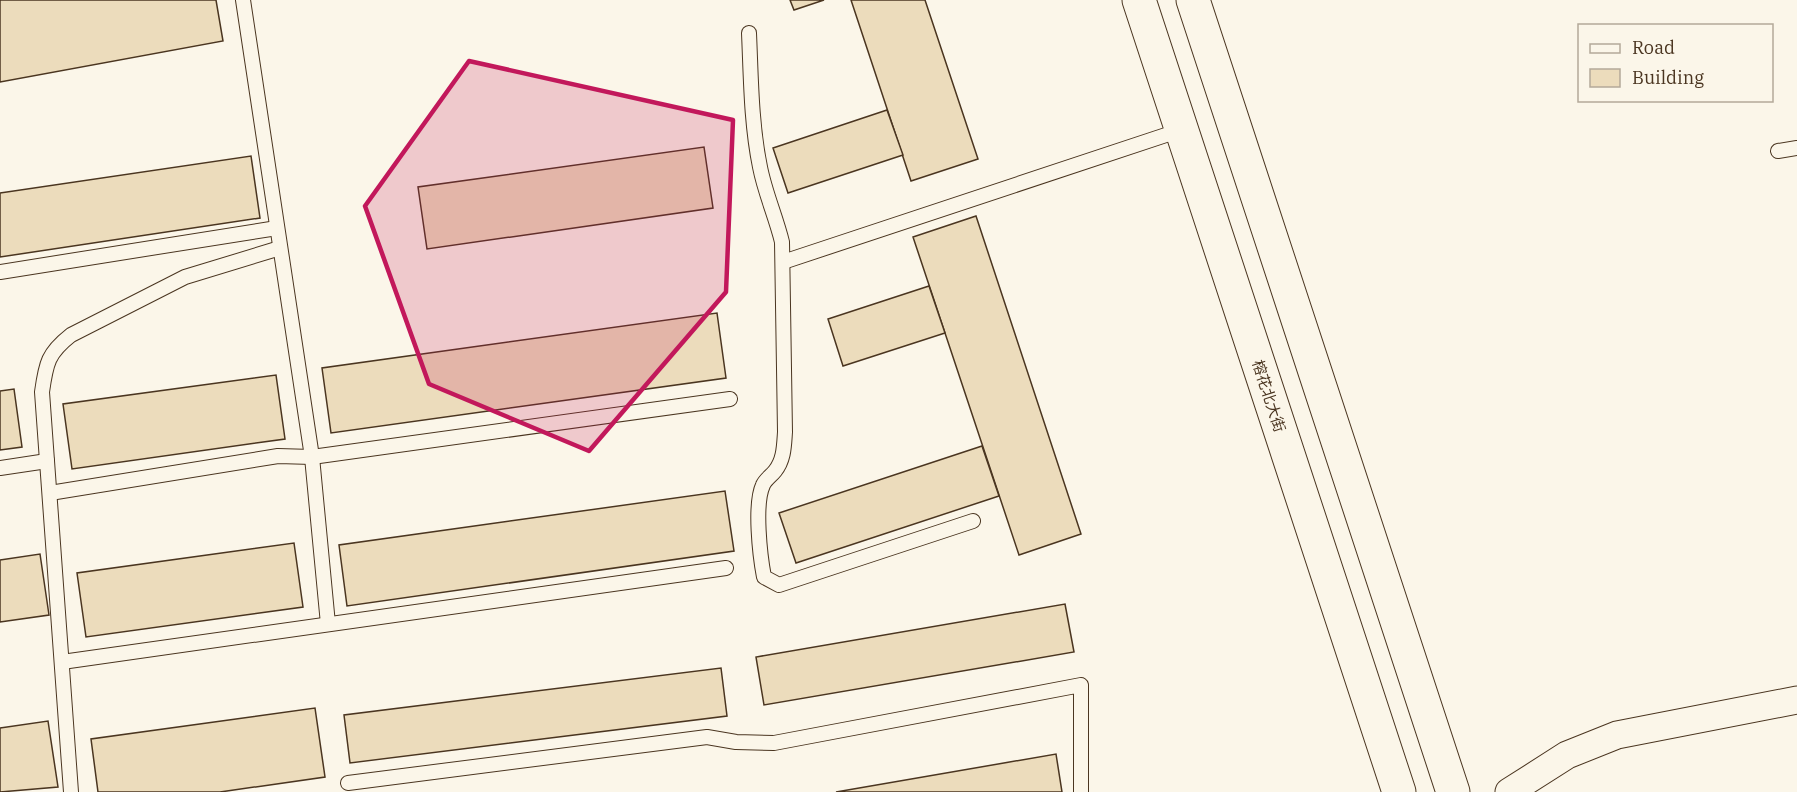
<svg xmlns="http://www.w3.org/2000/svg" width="1797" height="792" font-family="'IBM Plex Serif','Noto Sans SC',serif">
	<rect width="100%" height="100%" fill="#fbf6e9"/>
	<g fill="#ecdcbc" stroke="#4a3520" stroke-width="1.5">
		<path d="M0,0H216L223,41L0,82Z"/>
		<path d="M790,0H824L794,10Z"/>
		<path d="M851,0H925L978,159L911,181Z"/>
		<path d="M887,110L903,155L788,193L773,148Z"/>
		<path d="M704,147L713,208L427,249L418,187Z"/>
		<path d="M251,156L260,218L0,257V193Z"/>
		<path d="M976,216L1081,534L1019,555L913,237Z"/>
		<path d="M929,286L945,333L843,366L828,319Z"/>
		<path d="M717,313L726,378L331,433L322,368Z"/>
		<path d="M276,375L285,439L72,469L63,404Z"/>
		<path d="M14,389L22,447L0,450V391Z"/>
		<path d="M982,446L999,496L796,563L779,513Z"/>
		<path d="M725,491L734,551L347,606L339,545Z"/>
		<path d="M294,543L303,607L86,637L77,573Z"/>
		<path d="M40,554L49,615L0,622V560Z"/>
		<path d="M1065,604L1074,652L764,705L756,657Z"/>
		<path d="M721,668L727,716L350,763L344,715Z"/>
		<path d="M315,708L325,777L220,792H98L91,739Z"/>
		<path d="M48,721L58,787L0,792V728Z"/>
		<path d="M1056,754L1062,792H836Z"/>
	</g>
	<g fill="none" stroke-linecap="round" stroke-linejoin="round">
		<defs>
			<g id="service">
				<path d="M243,0L312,457L328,624"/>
				<path d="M749,33C751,77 751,123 760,167C765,193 776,217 782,242L785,432C784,446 784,460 775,471C771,476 765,480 763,485C754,504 760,556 764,577L779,585L973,521"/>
				<path d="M1778,151L1797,148"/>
				<path d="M783,262L1181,130"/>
				<path d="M0,272L277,228"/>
				<path d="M0,468L47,461"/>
				<path d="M50,493L278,456L312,457L730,399"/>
				<path d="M62,662L726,568"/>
				<path d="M348,783L707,737L736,742L774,743L1081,685V792"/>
				<path d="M71,792L42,392C46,363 48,353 71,335L185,277L280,248"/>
			</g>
			<path id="minor" d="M1509,792L1567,755L1617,735L1797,700"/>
			<g id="primary">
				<path d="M1139,0L1399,792"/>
				<path d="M1193,0L1453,792"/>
			</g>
		</defs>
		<use href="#service" stroke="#4a3520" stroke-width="16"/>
		<use href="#minor" stroke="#4a3520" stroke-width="29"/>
		<use href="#primary" stroke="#4a3520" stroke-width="35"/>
		<use href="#service" stroke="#fbf6e9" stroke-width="14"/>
		<use href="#minor" stroke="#fbf6e9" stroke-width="27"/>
		<use href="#primary" stroke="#fbf6e9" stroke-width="33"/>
	</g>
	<path fill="#c2185b" fill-opacity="0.2" stroke="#c2185b" stroke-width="4.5" stroke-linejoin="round" d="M469,61L733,120L726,292L589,451L429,384L365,206Z"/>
	<g text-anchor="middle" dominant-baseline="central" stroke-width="4.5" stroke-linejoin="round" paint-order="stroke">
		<g font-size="15" fill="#4a3520" stroke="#fbf6e9">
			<text transform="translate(1269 396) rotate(72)">榕花北大街</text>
		</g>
	</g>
	<rect x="1578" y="24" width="195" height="78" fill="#fbf6e9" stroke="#b4a999" stroke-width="1.5"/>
	<rect x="1590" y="44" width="30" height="9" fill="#fbf6e9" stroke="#b4a999" stroke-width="1.5"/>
	<text x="1632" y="54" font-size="18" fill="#4a3520">Road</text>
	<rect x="1590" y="69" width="30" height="18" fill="#ecdcbc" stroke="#b4a999" stroke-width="1.5"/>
	<text x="1632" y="84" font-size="18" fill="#4a3520">Building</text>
</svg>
